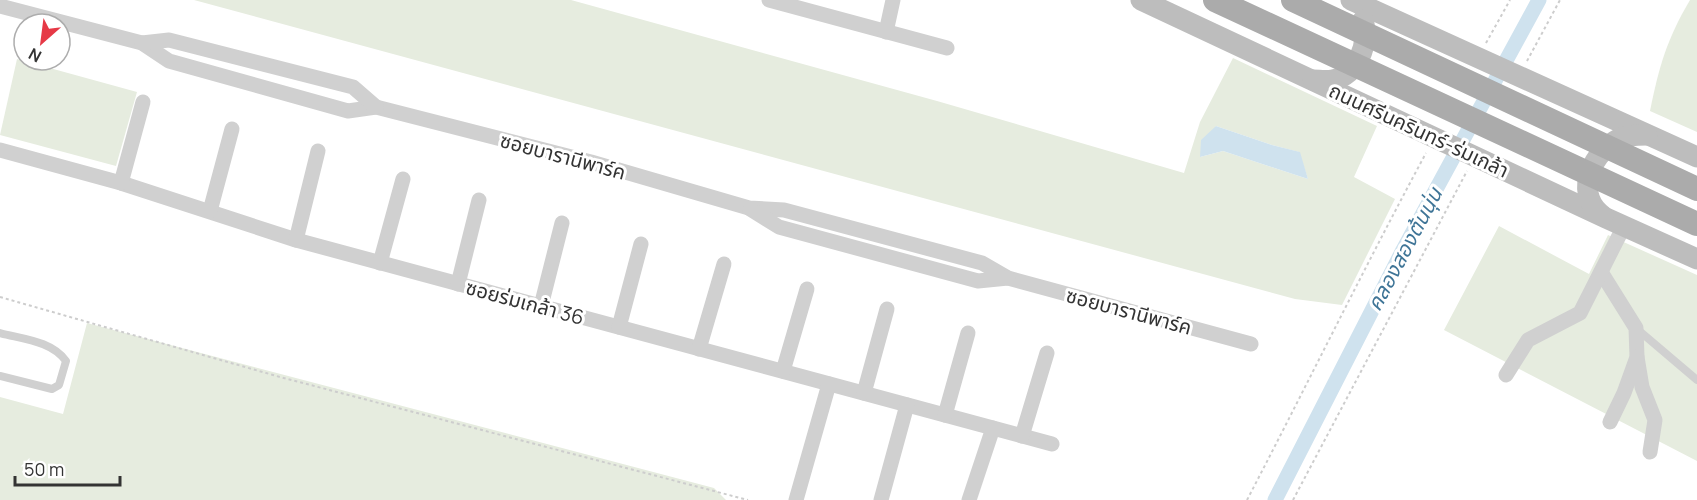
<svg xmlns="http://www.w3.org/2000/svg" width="1697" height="500" font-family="Manrope,'Noto Sans Thai',sans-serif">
	<rect width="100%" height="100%" fill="#fff"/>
	<g fill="#e6ecdf" fill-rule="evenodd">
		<path d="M194,0H571L937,101L1184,173L1200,122L1233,58L1377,126L1354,177L1395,199L1342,305L1295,299ZM1216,126L1272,145L1299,152L1308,179L1223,151L1200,157Z"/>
		<path d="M1690,0H1697V132L1650,111C1659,66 1667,39 1690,0Z"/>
		<path d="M17,59L137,92L116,166L0,135Z"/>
		<path d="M1499,226L1589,274L1608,235L1697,275V461L1444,330Z"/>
		<path d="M87,323L714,488L726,500H0V397L63,414Z"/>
	</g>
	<path fill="#cfe2ee" d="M1216,126L1272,145L1300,152L1308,179L1223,151L1200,157L1201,140Z"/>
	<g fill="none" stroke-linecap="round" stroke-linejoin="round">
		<path stroke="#cfe2ee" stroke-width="15" d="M1275,500L1403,250L1539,0"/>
		<g stroke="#cdcdcd" stroke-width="2" stroke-dasharray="3 3" stroke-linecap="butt">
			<path d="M1486,43L1510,0"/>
			<path d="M1527,61L1560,0"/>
			<path d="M0,297L280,377L748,500"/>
			<path d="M1247,500C1307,385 1364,268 1426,153"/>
			<path d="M1293,500L1467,171"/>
		</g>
		<g stroke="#d0d0d0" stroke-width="8">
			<path d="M1637,329L1697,380"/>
			<path d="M0,333C23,339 52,341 66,361L59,385L52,389L0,376"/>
		</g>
		<g stroke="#d0d0d0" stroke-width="15">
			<path d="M769,0L947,48"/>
			<path d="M0,6L142,43L169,61L348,111L376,107L591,162L749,208L784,210L982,263L1008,278L1251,344"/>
			<path d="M886,32L893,0"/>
			<path d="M142,43L169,40L353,87L376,107"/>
			<path d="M0,150L121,183L296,240L1052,444"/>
			<path d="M121,183L143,102"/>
			<path d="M750,209L779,227L978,281L1008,278"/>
			<path d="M210,211L232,129"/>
			<path d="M296,240L318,151"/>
			<path d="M380,263L403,179"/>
			<path d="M1601,272L1636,328L1637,357L1624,393L1610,422"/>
			<path d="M458,284L479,200"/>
			<path d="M541,306L562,223"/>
			<path d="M619,327L641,244"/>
			<path d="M699,349L724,264"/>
			<path d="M1637,357L1642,387L1655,420L1650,452"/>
			<path d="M783,371L807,289"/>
			<path d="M1506,375L1528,340L1580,313L1624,226"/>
			<path d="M864,393L887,309"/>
			<path d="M945,415L968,333"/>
			<path d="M1022,436L1047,353"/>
			<path d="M796,500L829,384"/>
			<path d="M881,500L907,405"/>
			<path d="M969,500L993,428"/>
		</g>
		<g stroke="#bdbdbd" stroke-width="21">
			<path d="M1141,0L1606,218L1697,259"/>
			<path d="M1351,0L1697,157"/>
			<path d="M1313,80C1319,80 1326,81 1332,80C1358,76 1370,42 1363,20"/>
			<path d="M1603,216C1575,196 1589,157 1615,141C1625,135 1636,135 1647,135"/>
		</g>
		<g stroke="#ababab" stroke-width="24">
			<path d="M1215,0L1697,224"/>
			<path d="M1293,0L1697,189"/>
		</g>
	</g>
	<g text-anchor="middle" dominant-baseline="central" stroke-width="6" stroke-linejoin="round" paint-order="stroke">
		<g font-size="20" fill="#333" stroke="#fff">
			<text transform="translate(1419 130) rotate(25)">ถนนศรีนครินทร์-ร่มเกล้า</text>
			<text transform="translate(563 156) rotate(15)">ซอยบารานีพาร์ค</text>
			<text transform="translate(525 302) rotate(15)">ซอยร่มเกล้า 36</text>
			<text transform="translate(1129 311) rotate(15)">ซอยบารานีพาร์ค</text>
		</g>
		<g font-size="21" font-style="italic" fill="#3f7597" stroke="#fff">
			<text transform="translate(1404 249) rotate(-62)">คลองสองต้นนุ่น</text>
		</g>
	</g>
	<g transform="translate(42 42) rotate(208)"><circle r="28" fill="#ffffff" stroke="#adadad" stroke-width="1.5"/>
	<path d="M0-4.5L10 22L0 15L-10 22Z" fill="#e63946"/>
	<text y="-9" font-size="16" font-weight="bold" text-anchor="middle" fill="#333333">N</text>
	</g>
	<path d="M15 476v9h105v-9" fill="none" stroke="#333333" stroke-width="3"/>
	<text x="24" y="476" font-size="18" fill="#333333" stroke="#ffffff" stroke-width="4.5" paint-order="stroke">50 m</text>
</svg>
